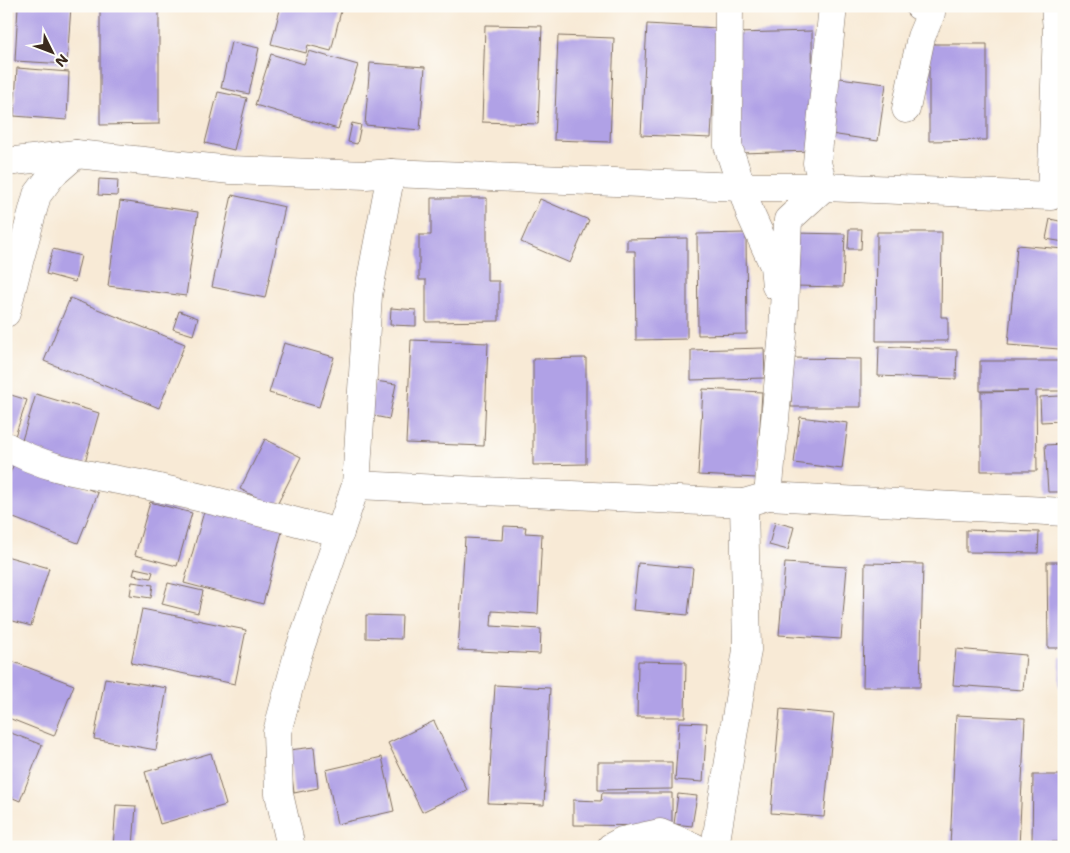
<svg xmlns="http://www.w3.org/2000/svg" width="1070" height="853" font-family="'Shantell Sans',sans-serif">
	<rect width="100%" height="100%" fill="#fdfcf7"/>
	<filter id="ink" filterUnits="userSpaceOnUse"><feTurbulence type="fractalNoise" baseFrequency=".02" numOctaves="2"/><feDisplacementMap in="SourceGraphic" scale="10" xChannelSelector="R" yChannelSelector="G"/><feConvolveMatrix kernelMatrix="1 2 1 2 8 2 1 2 1" color-interpolation-filters="sRGB"/></filter>
	<filter id="wash" filterUnits="userSpaceOnUse"><feTurbulence type="fractalNoise" baseFrequency=".0096" numOctaves="4" result="noise"/><feDisplacementMap in="SourceGraphic" scale="20" xChannelSelector="R" yChannelSelector="G"/><feGaussianBlur stdDeviation="1.12" result="paint"/><feColorMatrix in="noise" values="0 0 0 0 0 0 0 0 0 0 0 0 0 0 0 0 0 1.4 0 .05"/><feComposite in="paint" operator="in"/></filter>
	<g filter="url(#wash)">
		<rect width="100%" height="100%" fill="#f8ead6"/>
		<g id="blocks">
			<g fill="#b0a1e6">
				<path d="M18,6H71L67,64L15,61Z"/>
				<path d="M100,6H159V124L100,125Z"/>
				<path d="M281,6H321L341,11L331,51L308,45L306,53L271,44Z"/>
				<path d="M647,24L717,28L711,138L641,135Z"/>
				<path d="M485,25L542,26L538,124L482,122Z"/>
				<path d="M812,31L813,151L739,153L736,33Z"/>
				<path d="M558,36L614,38L610,142L554,140Z"/>
				<path d="M231,42L259,48L249,94L221,88Z"/>
				<path d="M929,44H987V140L929,141Z"/>
				<path d="M309,51L358,65L338,129L255,105L271,54L304,64Z"/>
				<path d="M370,63L425,67L420,130L365,125Z"/>
				<path d="M17,68L69,72L67,120L14,116Z"/>
				<path d="M832,77L886,84L878,141L824,133Z"/>
				<path d="M218,92L247,98L234,150L205,143Z"/>
				<path d="M352,123L361,125L357,144L348,142Z"/>
				<path d="M99,179L118,180L117,196L98,195Z"/>
				<path d="M232,195L285,207L265,298L212,287Z"/>
				<path d="M431,198H487V281H499V321L426,322V280H419V235H431Z"/>
				<path d="M540,199L589,220L570,263L521,242Z"/>
				<path d="M120,201L198,212L186,296L108,286Z"/>
				<path d="M1050,219L1064,222V242L1046,239Z"/>
				<path d="M849,229H862L861,249H848Z"/>
				<path d="M877,232H942L941,317H948V341H876Z"/>
				<path d="M746,233L747,334L698,335L697,234Z"/>
				<path d="M794,233L845,234L843,287L793,286Z"/>
				<path d="M687,238V339L636,340L635,251H627V239Z"/>
				<path d="M1017,245L1064,249V301L1059,349L1008,345Z"/>
				<path d="M53,249L81,256L75,282L46,274Z"/>
				<path d="M70,298L185,344L159,408L44,361Z"/>
				<path d="M391,308L416,310V326L390,325Z"/>
				<path d="M179,311L198,318L193,335L173,329Z"/>
				<path d="M411,340L488,343L484,446L406,443Z"/>
				<path d="M284,343L334,357L319,407L269,393Z"/>
				<path d="M879,346L957,350L956,379L878,376Z"/>
				<path d="M764,348L765,378L691,380V350Z"/>
				<path d="M586,358V464L533,465V359Z"/>
				<path d="M792,358L861,359V407H791Z"/>
				<path d="M980,361H1064V391H1036L1037,471H981V392L1028,391H980Z"/>
				<path d="M375,381L396,384L389,419L369,415Z"/>
				<path d="M703,389L762,392L757,478L698,475Z"/>
				<path d="M8,394L27,400L15,436L6,433V399Z"/>
				<path d="M36,394L99,413L83,469L19,450Z"/>
				<path d="M1060,396L1061,421L1041,422L1040,397Z"/>
				<path d="M800,417L848,423L842,469L794,463Z"/>
				<path d="M265,439L301,457L276,507L240,489Z"/>
				<path d="M1064,444V492H1048L1045,445Z"/>
				<path d="M16,459L98,493L78,543L6,515V482Z"/>
				<path d="M150,502L192,513L177,566L135,555Z"/>
				<path d="M205,508L283,528L263,604L184,583Z"/>
				<path d="M775,522L794,527L788,550L769,545Z"/>
				<path d="M504,526L526,527L525,533L542,534L538,614L492,611L491,626L541,629L540,654L458,650L465,538L503,540Z"/>
				<path d="M966,530L1039,532L1038,553L966,552Z"/>
				<path d="M6,556L49,568L31,626L6,619Z"/>
				<path d="M1047,562H1064V648H1048Z"/>
				<path d="M638,563L693,568L688,615L633,610Z"/>
				<path d="M785,563L847,567L841,639L779,635Z"/>
				<path d="M865,563L923,564L920,687H863Z"/>
				<path d="M135,568L153,572L151,578L133,575Z"/>
				<path d="M132,582L153,585L151,598L130,595Z"/>
				<path d="M168,583L203,591L198,613L162,604Z"/>
				<path d="M142,609L246,630L235,684L131,663Z"/>
				<path d="M366,615L402,616L401,639L366,638Z"/>
				<path d="M956,649L1026,655L1023,690L953,685Z"/>
				<path d="M1060,657H1064V687H1059Z"/>
				<path d="M6,659L74,685L54,736L6,717Z"/>
				<path d="M638,661L686,662L685,717H637Z"/>
				<path d="M105,678L167,688L156,750L94,739Z"/>
				<path d="M495,685L550,688L544,805L488,803Z"/>
				<path d="M780,709L834,714L824,817L771,813Z"/>
				<path d="M956,715L1025,718L1019,847H950Z"/>
				<path d="M434,721L467,790L422,812L388,743Z"/>
				<path d="M679,722L707,723L703,782L675,780Z"/>
				<path d="M6,731L42,745L20,801L6,795Z"/>
				<path d="M314,747L318,788L294,793L289,750Z"/>
				<path d="M211,753L226,805L160,824L145,772Z"/>
				<path d="M382,757L394,811L337,824L326,770Z"/>
				<path d="M598,762H672V789L598,790Z"/>
				<path d="M1033,775H1064V842H1032Z"/>
				<path d="M602,793H672V826L573,825V800L601,801Z"/>
				<path d="M678,794L697,796L692,826L674,824Z"/>
				<path d="M116,805L136,806L133,847H113Z"/>
			</g>
		</g>
	</g>
	<g filter="url(#ink)">
		<use href="#blocks" fill-opacity="0" stroke="#7d6d5e" stroke-width="1"/>
		<g fill="none" stroke-linecap="round" stroke-linejoin="round">
			<defs>
				<g id="street">
					<path d="M729,6L728,146L750,213L774,266L776,286"/>
					<path d="M906,109L921,37L931,13L919,6"/>
					<path d="M6,162L76,154L231,170L366,175L391,173"/>
					<path d="M6,313L16,273L37,195L52,175L76,154"/>
					<path d="M6,446C53,475 111,476 163,489C223,502 281,518 340,533"/>
					<path d="M356,485L744,503L768,496L1064,512"/>
					<path d="M768,496L783,332L788,220L824,187L817,163L833,6"/>
					<path d="M291,847L279,794L277,732L298,654L356,485L368,295L391,173L741,187H824L1051,196L1057,30L1055,6"/>
					<path d="M611,847L622,841L660,833L694,847"/>
					<path d="M715,847L747,650L744,503"/>
				</g>
			</defs>
			<use href="#street" stroke="#7d6d5e" stroke-width="29"/>
			<use href="#street" stroke="#fff" stroke-width="28"/>
		</g>
	</g>
	<rect width="1070" height="853" fill="none" stroke="#fdfcf7" stroke-width="25"/>
	<g transform="translate(52 52) rotate(132)" stroke="#fdfcf7" stroke-width="4" paint-order="stroke">
	<path d="M0-4L9 19L0 12L-9 19Z" fill="#3b2a1e"/>
	<text y="-8" font-size="14" font-weight="bold" text-anchor="middle" fill="#3b2a1e">N</text>
	</g>
</svg>
